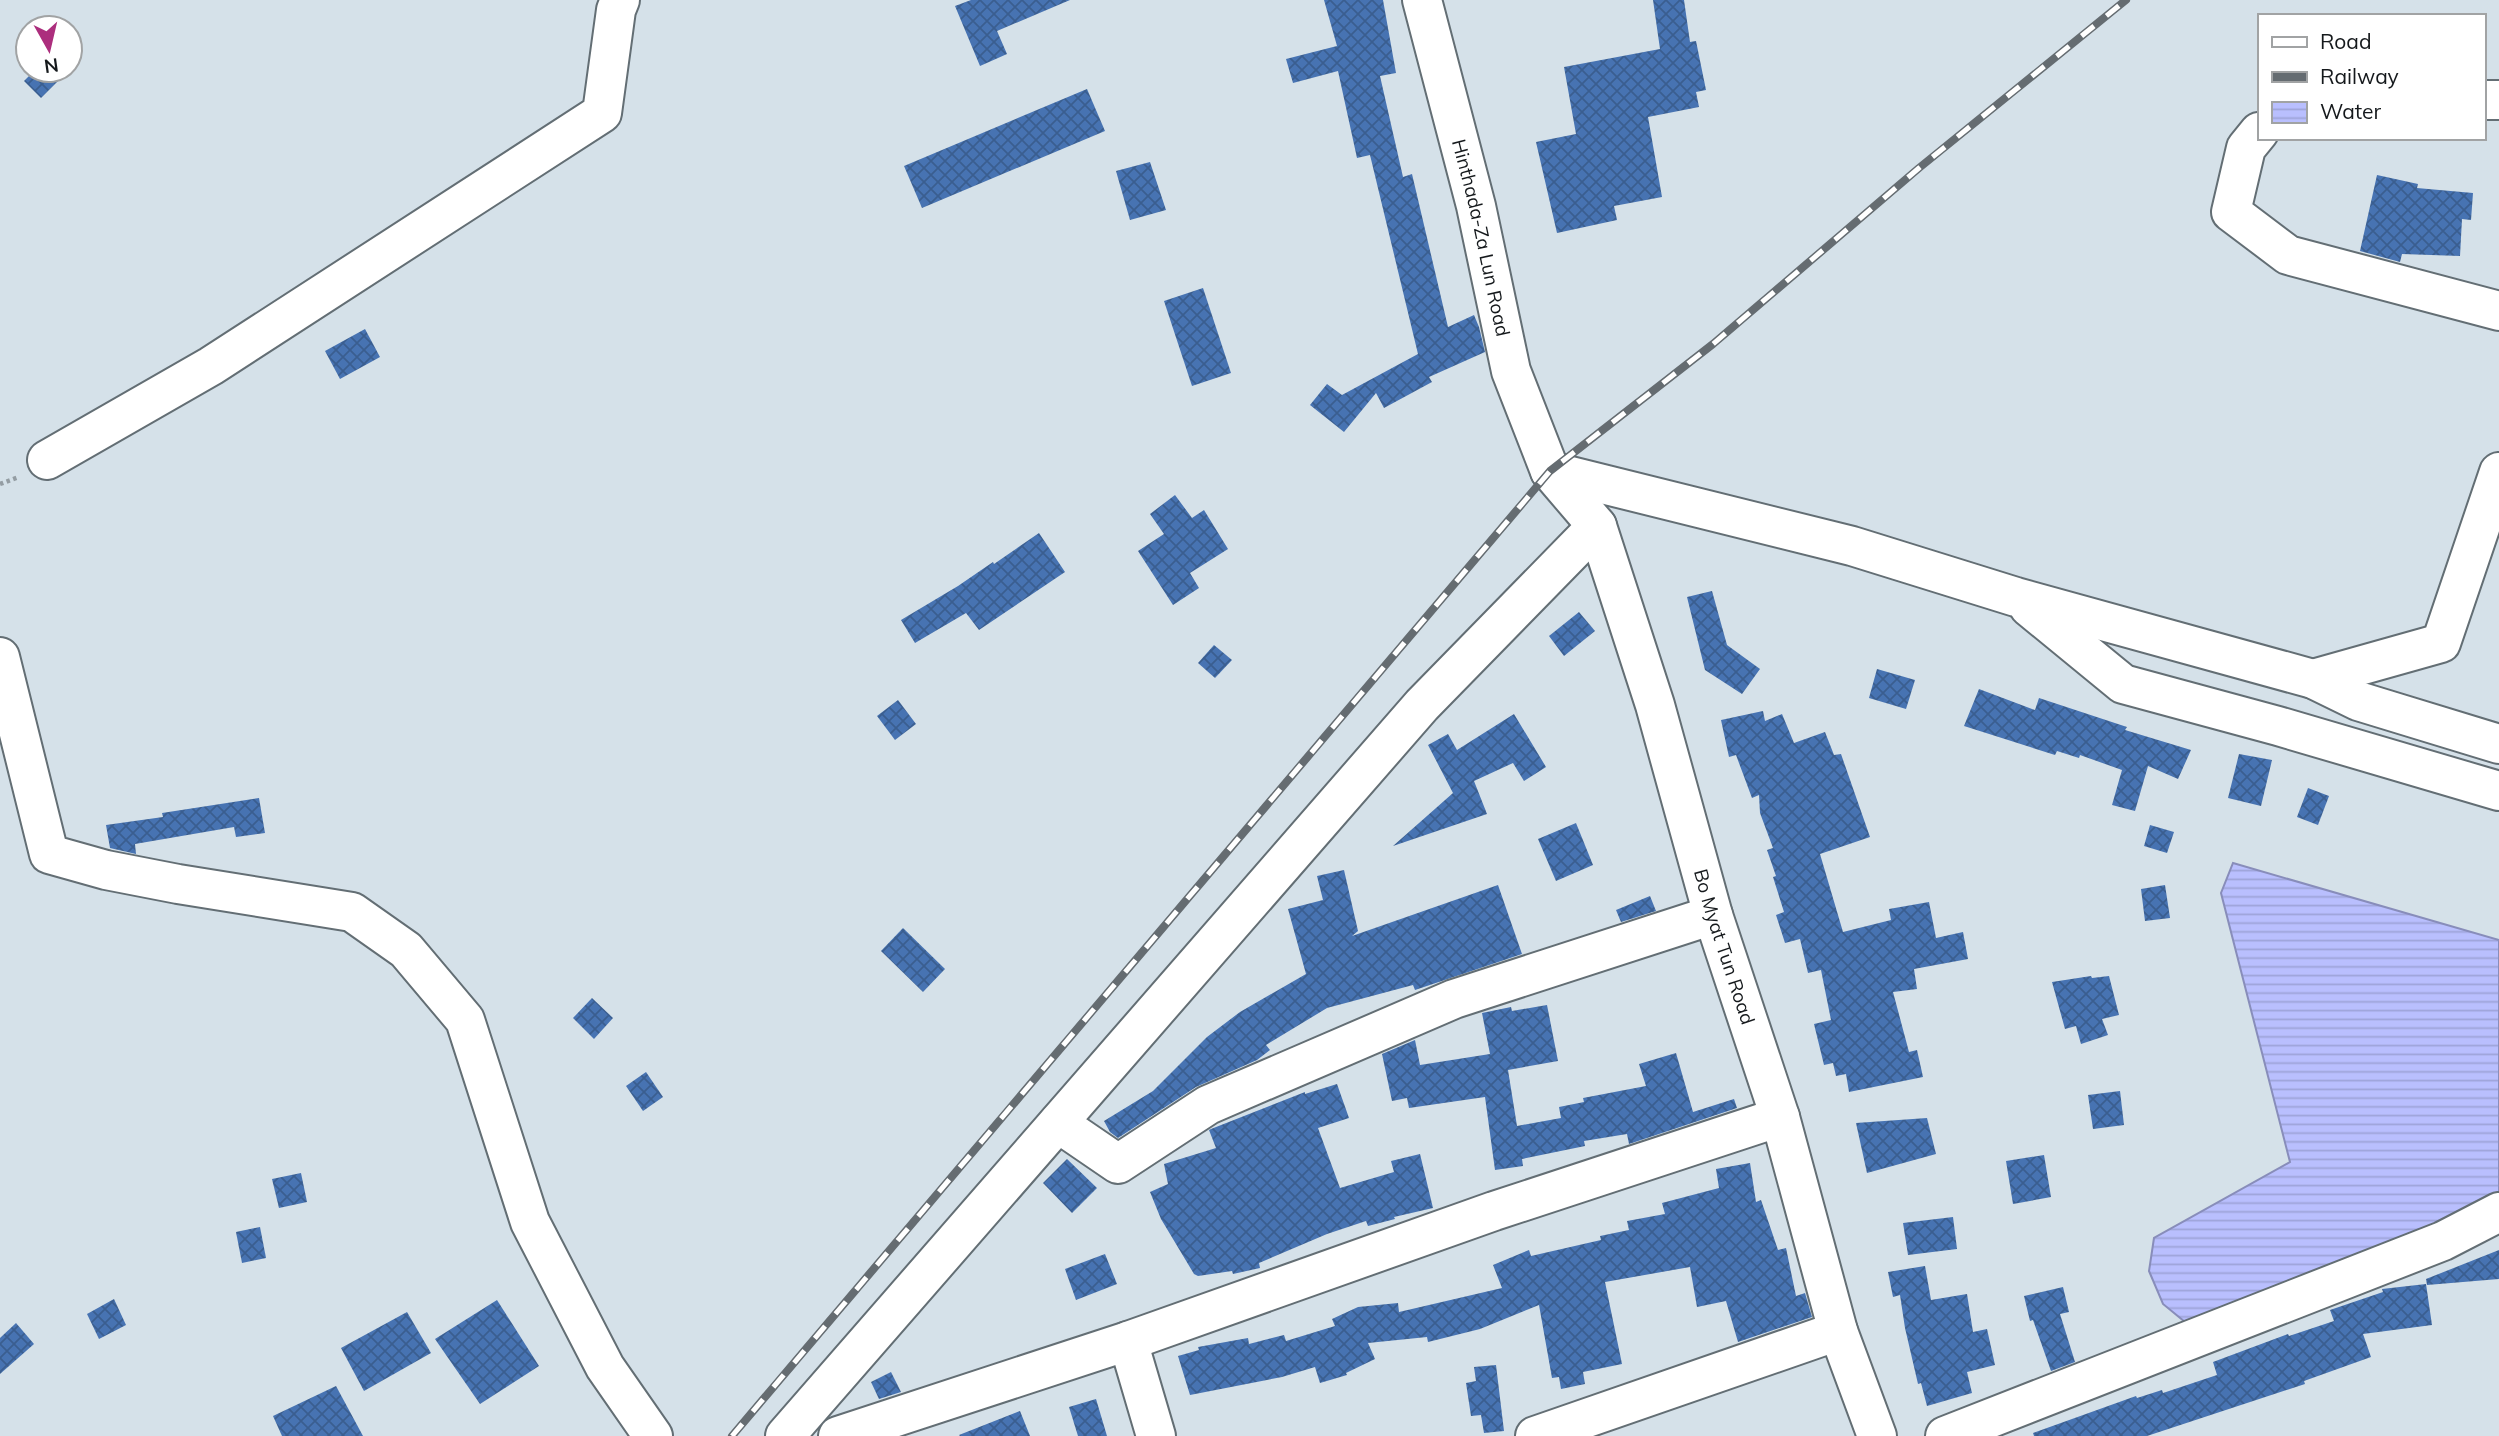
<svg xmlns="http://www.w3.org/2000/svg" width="2499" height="1436" font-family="Mulish,sans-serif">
	<defs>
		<pattern id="water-rules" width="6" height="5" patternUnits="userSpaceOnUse" patternTransform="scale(1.75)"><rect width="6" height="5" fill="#b9bffe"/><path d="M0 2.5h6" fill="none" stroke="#9ea4d9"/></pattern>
		<pattern id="building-cross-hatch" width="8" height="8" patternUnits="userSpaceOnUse" patternTransform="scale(1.75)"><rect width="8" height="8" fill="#4773b2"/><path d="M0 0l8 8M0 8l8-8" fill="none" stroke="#3a5e90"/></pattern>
	</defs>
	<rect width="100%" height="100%" fill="#d5e1e9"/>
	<path fill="url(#water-rules)" stroke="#888dba" stroke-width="2" d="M2233,863L2499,940V1197L2190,1326L2163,1304L2149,1271L2154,1238L2290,1162L2221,893Z"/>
	<g fill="url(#building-cross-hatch)">
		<path d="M971,0H1070L997,31L1007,54L980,66L955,6Z"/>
		<path d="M1324,0H1383L1396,73L1380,76L1403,177L1412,174L1448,327L1474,315L1479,327L1485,352L1429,377L1432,382L1384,408L1376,393L1344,432L1310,405L1327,384L1342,395L1418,354L1370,155L1357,158L1338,71L1293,83L1286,59L1337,46Z"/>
		<path d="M1653,0H1684L1690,42L1696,41L1706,90L1696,92L1699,107L1648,117L1662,197L1614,206L1617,220L1557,233L1536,142L1576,134L1564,67L1660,49Z"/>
		<path d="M35,70H69L41,98L24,81Z"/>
		<path d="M1087,89L1105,131L922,208L904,166Z"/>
		<path d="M1150,162L1166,210L1130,220L1116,171Z"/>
		<path d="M2377,175L2418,184L2417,188L2473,193L2471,220L2462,219L2460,256L2402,254L2400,262L2360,251Z"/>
		<path d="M1203,288L1231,373L1192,386L1164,301Z"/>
		<path d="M365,329L380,357L340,379L325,351Z"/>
		<path d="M1175,495L1192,518L1204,510L1228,549L1190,573L1199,588L1173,605L1138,551L1164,534L1150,514Z"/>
		<path d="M1039,533L1065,572L979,630L966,613L915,643L901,620L958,586L993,562L994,564Z"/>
		<path d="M1712,591L1727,645L1760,669L1742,694L1705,670L1687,597Z"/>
		<path d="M1579,612L1595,631L1564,656L1549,636Z"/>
		<path d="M1214,645L1232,660L1215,678L1198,663Z"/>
		<path d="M1877,669L1915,680L1906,709L1869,698Z"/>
		<path d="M1979,689L2035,710L2039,698L2127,727L2125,730L2191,750L2178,779L2148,766L2135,811L2112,805L2122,770L2080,755L2079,758L2057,751L2055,755L1964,726Z"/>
		<path d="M898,700L916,724L895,740L877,716Z"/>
		<path d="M1763,711L1765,721L1782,714L1794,743L1825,732L1834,755L1841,754L1870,837L1820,854L1843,932L1891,920L1889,909L1929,902L1936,938L1963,932L1968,959L1914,969L1917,989L1893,992L1909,1052L1917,1050L1923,1077L1849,1092L1846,1074L1836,1076L1833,1063L1824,1065L1814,1024L1831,1020L1821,970L1808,973L1800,939L1785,943L1776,915L1784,912L1773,877L1776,876L1767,850L1773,848L1760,813L1759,795L1752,798L1736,755L1729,757L1721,720Z"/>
		<path d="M1514,714L1546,767L1524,781L1513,763L1474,781L1487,814L1393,846L1453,793L1428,745L1448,734L1457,750Z"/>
		<path d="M2239,754L2272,760L2261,806L2228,798Z"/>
		<path d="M2308,788L2329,796L2318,825L2297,817Z"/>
		<path d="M259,798L265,833L236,837L234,827L135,844L136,854L110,848L106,825L163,817L162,813Z"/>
		<path d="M1576,823L1593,865L1556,881L1538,839Z"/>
		<path d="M2150,825L2174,832L2167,853L2144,846Z"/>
		<path d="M1344,870L1358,931L1352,936L1498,885L1522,954L1415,990L1413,985L1327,1008L1266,1045L1270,1050L1257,1060L1196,1087L1118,1138L1110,1132L1104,1121L1153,1091L1207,1037L1240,1012L1306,974L1288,909L1323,900L1317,876Z"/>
		<path d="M2165,885L2170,918L2145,921L2141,889Z"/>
		<path d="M1650,896L1656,911L1621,922L1616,910Z"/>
		<path d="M903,928L945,969L923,992L881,951Z"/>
		<path d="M2091,976L2092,978L2109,976L2119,1015L2102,1019L2108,1035L2081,1044L2076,1026L2065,1029L2052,982Z"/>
		<path d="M592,998L613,1018L594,1039L573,1018Z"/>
		<path d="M1547,1005L1558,1061L1508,1070L1517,1126L1561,1118L1559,1107L1584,1102L1583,1098L1646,1086L1639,1064L1676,1053L1693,1112L1734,1099L1737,1108L1629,1144L1627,1134L1584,1141L1585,1146L1522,1159L1523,1166L1495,1170L1485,1097L1409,1108L1407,1098L1392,1101L1382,1054L1415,1040L1420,1065L1490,1054L1482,1013L1511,1007L1512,1011Z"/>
		<path d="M646,1072L663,1097L643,1111L626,1086Z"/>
		<path d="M1337,1084L1349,1118L1318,1128L1340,1188L1394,1172L1391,1161L1420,1154L1433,1208L1394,1217L1395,1219L1368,1226L1366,1221L1327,1234L1259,1263L1260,1268L1233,1274L1232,1271L1198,1276L1194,1274L1161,1219L1150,1192L1168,1184L1164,1164L1216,1148L1209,1130L1211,1129L1305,1092V1094Z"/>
		<path d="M2120,1091L2124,1125L2093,1129L2088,1095Z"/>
		<path d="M1927,1118L1936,1154L1867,1173L1856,1123Z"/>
		<path d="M2044,1155L2051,1197L2013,1204L2006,1161Z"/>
		<path d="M1067,1159L1097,1188L1072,1213L1043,1183Z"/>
		<path d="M1750,1163L1756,1202L1761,1200L1778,1250L1786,1248L1796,1296L1805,1293L1812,1317L1738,1342L1726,1301L1697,1307L1690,1267L1605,1282L1622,1364L1583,1372L1585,1384L1561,1389L1559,1377L1552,1378L1539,1305L1480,1329L1428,1342L1427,1337L1368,1343L1375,1359L1346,1373L1347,1375L1320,1383L1315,1367L1282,1377L1190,1395L1178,1356L1199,1350L1198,1347L1248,1338L1249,1344L1284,1335L1286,1341L1335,1326L1332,1319L1358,1307L1398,1303L1399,1312L1502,1288L1493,1265L1529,1250L1531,1256L1601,1240L1600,1236L1629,1230L1627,1221L1665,1214L1662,1203L1719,1188L1716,1169Z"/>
		<path d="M301,1173L307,1202L279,1208L272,1179Z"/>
		<path d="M1953,1217L1957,1249L1908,1255L1903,1223Z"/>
		<path d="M260,1227L266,1258L242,1263L236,1232Z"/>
		<path d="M2499,1250V1279L2427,1285L2426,1279Z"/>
		<path d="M1105,1254L1117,1284L1076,1300L1065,1269Z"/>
		<path d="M1925,1266L1931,1300L1967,1294L1973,1332L1987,1329L1995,1365L1967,1372L1972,1393L1927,1406L1921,1383L1918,1384L1905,1328L1900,1295L1893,1297L1888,1272Z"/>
		<path d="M2426,1284L2432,1325L2363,1334L2371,1357L2304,1381L2305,1384L2147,1436H2034L2033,1433L2136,1396L2137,1398L2162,1390L2163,1393L2217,1375L2213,1362L2288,1334L2289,1336L2334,1321L2330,1310L2383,1292L2382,1289Z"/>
		<path d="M2063,1287L2069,1312L2060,1314L2075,1362L2051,1371L2033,1320L2030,1321L2024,1296Z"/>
		<path d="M114,1299L126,1325L99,1339L87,1314Z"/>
		<path d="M497,1300L539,1366L480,1404L435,1339Z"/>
		<path d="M407,1312L431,1353L364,1391L341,1348Z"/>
		<path d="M16,1323L34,1344L0,1374V1338Z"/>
		<path d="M1496,1365L1504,1431L1484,1433L1481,1415L1471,1416L1466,1383L1476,1381L1474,1367Z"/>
		<path d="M891,1372L901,1392L879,1399L871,1382Z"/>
		<path d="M336,1386L363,1436H282L273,1416Z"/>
		<path d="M1096,1399L1107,1436H1078L1069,1407Z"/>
		<path d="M1020,1411L1030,1436H960L959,1435Z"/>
	</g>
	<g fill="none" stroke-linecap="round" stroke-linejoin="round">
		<defs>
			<g id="minor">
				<path d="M2483,100H2499"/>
				<path d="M2259,132L2246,148L2231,212L2288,255L2499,311"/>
				<path d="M47,460L211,366L602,113L616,10L620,0"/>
				<path d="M1550,471L1852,546L2016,597L2313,679L2358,701L2499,744"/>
				<path d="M2029,607L2123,684L2278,726L2499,791"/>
				<path d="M0,657L49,854L106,870L178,884L352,912L406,950L465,1020L530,1222L605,1367L653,1436"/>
				<path d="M2313,679L2441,643L2499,472"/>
				<path d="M1058,1123L1118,1164L1208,1105L1454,999L1713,915"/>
				<path d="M1128,1341L1156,1436"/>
				<path d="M785,1436L1422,705L1597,526"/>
				<path d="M838,1436L1128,1341L1494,1211L1780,1117"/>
				<path d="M1535,1436L1838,1331"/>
				<path d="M1945,1436L2443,1241L2499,1212"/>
			</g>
			<g id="major">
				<path id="s1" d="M1422,0L1476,206L1511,371L1550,471L1597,526L1655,705L1713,915L1780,1117L1838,1331L1877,1436"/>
			</g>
		</defs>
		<use href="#minor" stroke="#636e74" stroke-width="42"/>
		<use href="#major" stroke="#636e74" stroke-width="42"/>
		<path stroke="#949da3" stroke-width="4.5" stroke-dasharray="3.5 3.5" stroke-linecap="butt" d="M0,484L19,477"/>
		<use href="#minor" stroke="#fff" stroke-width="38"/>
		<use href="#major" stroke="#fff" stroke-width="38"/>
		<defs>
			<path id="rail" d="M732,1436L1550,471L1713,344L1919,168L2126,0"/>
		</defs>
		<use href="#rail" stroke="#656c71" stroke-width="8"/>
		<use href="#rail" stroke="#fff" stroke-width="5" stroke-dasharray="16" stroke-linecap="butt"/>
	</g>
	<g text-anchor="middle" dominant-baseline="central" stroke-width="7" stroke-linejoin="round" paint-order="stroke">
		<g font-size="19" fill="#15191c" stroke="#fff">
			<text stroke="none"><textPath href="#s1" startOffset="245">Hinthada-Za Lun Road</textPath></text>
			<text stroke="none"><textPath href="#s1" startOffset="1001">Bo Myat Tun Road</textPath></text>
		</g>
	</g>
	<rect x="2258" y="14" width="228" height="126" fill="#ffffff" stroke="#a1a3a4" stroke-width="2"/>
	<rect x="2272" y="37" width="35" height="10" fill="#ffffff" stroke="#a1a3a4" stroke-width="2"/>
	<text x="2320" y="49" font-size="21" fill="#15191c">Road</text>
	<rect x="2272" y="72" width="35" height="10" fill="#656c71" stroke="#a1a3a4" stroke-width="2"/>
	<text x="2320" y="84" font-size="21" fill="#15191c">Railway</text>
	<rect x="2272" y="102" width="35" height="21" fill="url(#water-rules)" stroke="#a1a3a4" stroke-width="2"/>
	<text x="2320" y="119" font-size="21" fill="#15191c">Water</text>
	<g transform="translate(49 49) rotate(172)"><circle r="33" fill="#ffffff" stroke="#a1a3a4" stroke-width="2"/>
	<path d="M0-5L12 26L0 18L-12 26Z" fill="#ac2e7d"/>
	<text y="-10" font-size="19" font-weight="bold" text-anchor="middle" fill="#15191c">N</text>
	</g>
</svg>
